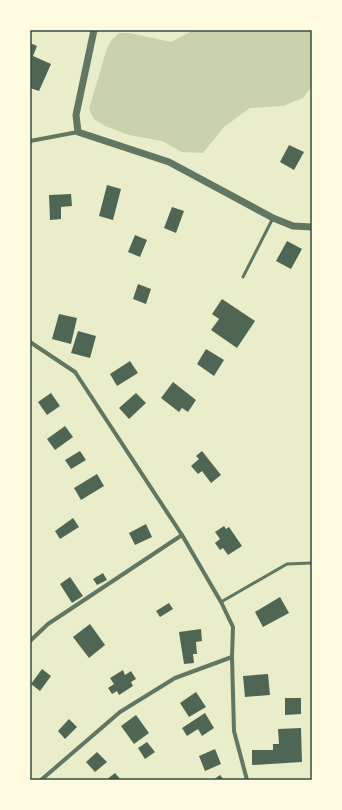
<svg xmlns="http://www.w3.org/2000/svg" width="342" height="810" font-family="Georgia,serif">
	<rect width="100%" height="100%" fill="#e9edc9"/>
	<path fill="#cad2ad" d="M194,30H312V86L303,98L283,106L250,108L224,127L203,153L182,152L162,141L129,135L105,126L94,119L89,109L107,48L111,41L119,33H130L171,42Z"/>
	<g fill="#4f6655">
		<path d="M30,43L37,46L33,56L51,64L39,91L30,88Z"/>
		<path d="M289,145L304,152L294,170L280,162Z"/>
		<path d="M107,185L121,189L113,220L99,216Z"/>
		<path d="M71,194L72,206L61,207V219L50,220L49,195Z"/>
		<path d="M172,207L184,211L176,233L164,228Z"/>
		<path d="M135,235L147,240L140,257L128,252Z"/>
		<path d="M287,241L302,249L291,269L276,261Z"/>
		<path d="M138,284L151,289L146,304L133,299Z"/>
		<path d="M222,299L255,321L237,348L211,330L219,319L212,314Z"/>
		<path d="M59,314L77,318L71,344L52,339Z"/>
		<path d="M78,331L96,336L90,358L71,353Z"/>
		<path d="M206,349L224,360L214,376L197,364Z"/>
		<path d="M130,361L138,373L117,386L110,374Z"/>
		<path d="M173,382L196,400L188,412L182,408L179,412L161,398Z"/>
		<path d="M51,393L60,406L47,415L38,402Z"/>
		<path d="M136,393L146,403L129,419L119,408Z"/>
		<path d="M65,426L73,437L55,450L47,439Z"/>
		<path d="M80,451L86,460L71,469L65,460Z"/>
		<path d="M202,451L221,475L211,483L202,471L198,474L191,466L199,459L196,456Z"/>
		<path d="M97,474L104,486L81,500L74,488Z"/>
		<path d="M73,518L79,527L60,539L55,531Z"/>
		<path d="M146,524L152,537L135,545L129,533Z"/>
		<path d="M224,526L226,529L229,527L242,546L228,555L223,548L220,550L215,543L220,539L215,532Z"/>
		<path d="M103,573L107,580L97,585L93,579Z"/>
		<path d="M70,577L83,596L72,603L60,584Z"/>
		<path d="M280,597L289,613L263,627L255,612Z"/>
		<path d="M169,603L173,609L160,617L156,611Z"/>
		<path d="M90,624L105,645L89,658L73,637Z"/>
		<path d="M201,629L202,641L196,642L197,654H193L194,663L184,664L179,632Z"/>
		<path d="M42,669L51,676L40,691L31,684Z"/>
		<path d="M123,670L125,675L131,671L136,679L131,682L133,686L119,695L117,691L112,694L108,688L114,684L110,678Z"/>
		<path d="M268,674L270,695L245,697L243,676Z"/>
		<path d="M196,692L206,707L189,717L180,703Z"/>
		<path d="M285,698H301V714L285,715Z"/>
		<path d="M205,713L214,728L202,736L198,729L187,736L182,728Z"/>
		<path d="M136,715L149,733L134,744L121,726Z"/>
		<path d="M69,719L77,727L65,739L58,731Z"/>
		<path d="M301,728L302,762L252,765V750H273V744H279L278,729Z"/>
		<path d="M147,742L155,752L145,759L138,748Z"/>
		<path d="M215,749L221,764L205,771L199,756Z"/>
		<path d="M97,752L107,762L95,772L86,762Z"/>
		<path d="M115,773L121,780H106Z"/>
		<path d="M220,775L224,780H213Z"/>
	</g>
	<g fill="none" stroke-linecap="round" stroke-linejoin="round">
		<g stroke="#617663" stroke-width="3">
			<path d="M243,277L273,218"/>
			<path d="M221,602L287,564L312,563"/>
		</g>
		<g stroke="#617663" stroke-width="4">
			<path d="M30,141L78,132"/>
			<path d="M30,342L75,372L182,535L221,602L233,627L232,657L234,731L247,780"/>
			<path d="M30,641L48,624L182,535"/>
			<path d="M41,780L120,712L175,678L232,657"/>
		</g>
		<path stroke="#617663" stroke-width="7" d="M94,30L76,115L78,132L169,162L273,218L293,226L312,227"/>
	</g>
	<rect width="342" height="810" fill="none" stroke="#fefae0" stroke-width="62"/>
	<rect x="31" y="31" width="280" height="748" fill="none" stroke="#344e41" stroke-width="1.5"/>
</svg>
